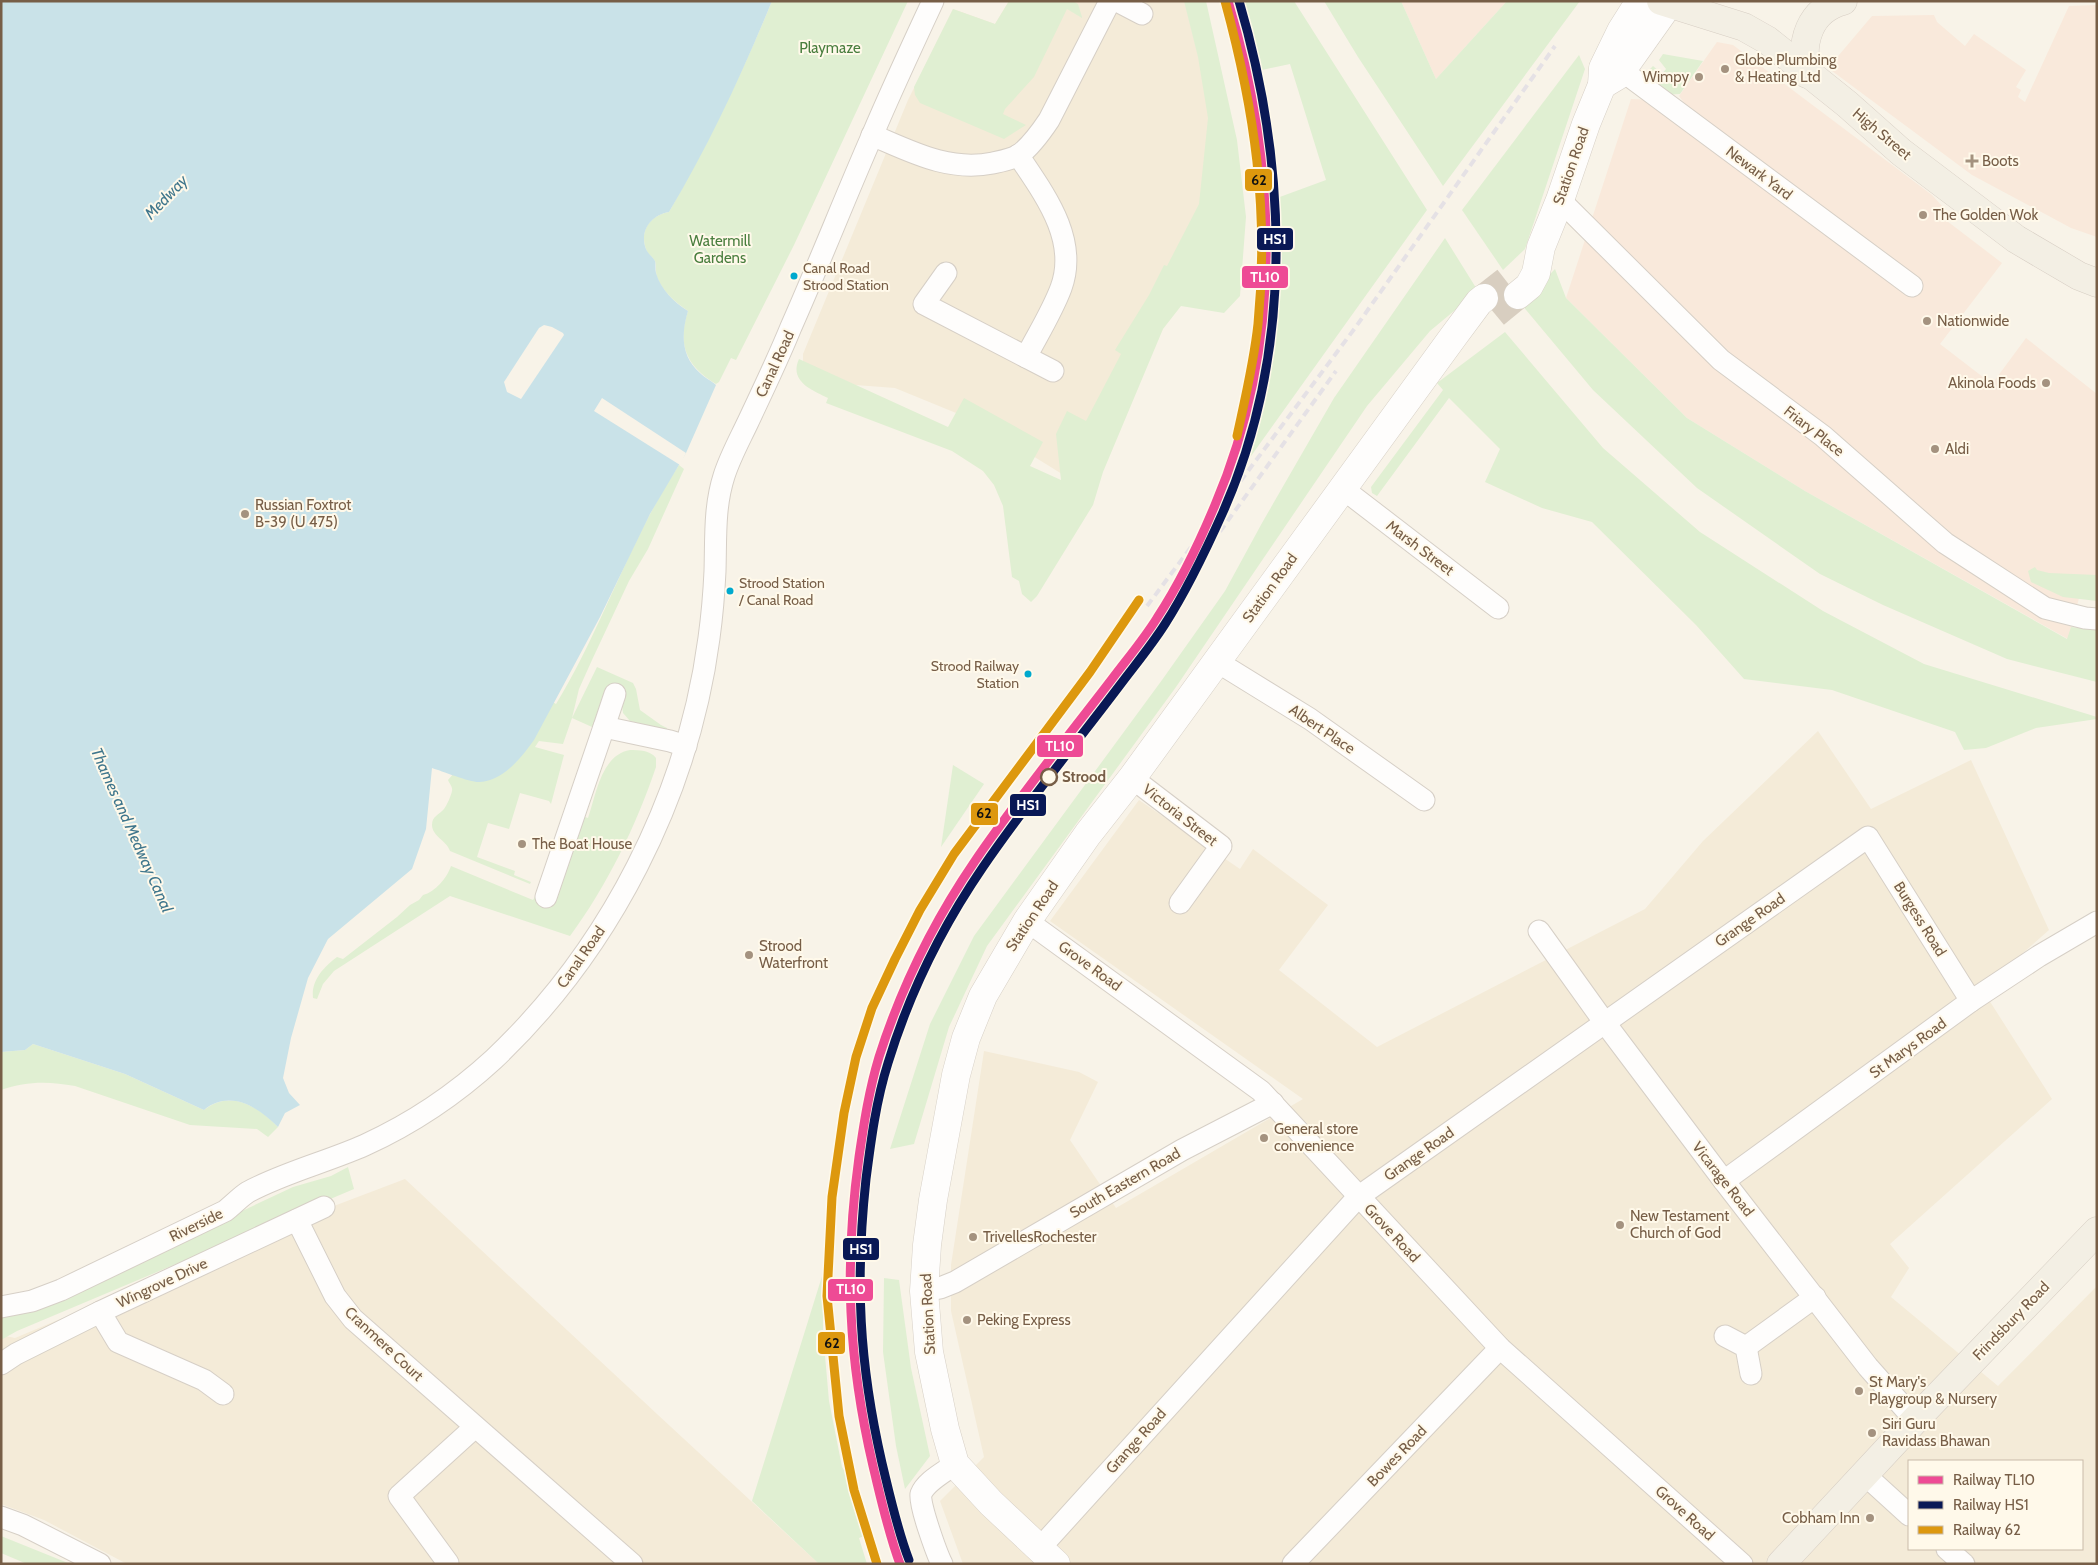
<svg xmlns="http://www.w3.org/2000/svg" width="2098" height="1565" font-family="Cabin,sans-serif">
	<rect width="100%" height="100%" fill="#f8f3e8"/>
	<g fill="#f4ebd8" fill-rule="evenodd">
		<path d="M1009,1H1196L1214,79L1209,237L1083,487L978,422L895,388L803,381V354L908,100L953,9L995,24Z"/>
		<path d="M1818,731L1871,809L1971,760L2049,930L1982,989L2052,1099L1890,1244L1909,1268L1891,1297L1998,1386L2097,1286V1564H963L940,1501L984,1457L951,1311V1265L984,1051L1079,1072L1098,1082L1070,1140L1116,1208L1303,1099L1050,921L1139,800L1240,869L1253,849L1328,905L1279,970L1377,1047L1645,909L1703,841ZM1909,1461H2082V1549H1909Z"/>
		<path d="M405,1179L657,1414L819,1564H127L44,1520L1,1504V1335L15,1338L297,1220Z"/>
	</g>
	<g fill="#f9e9db">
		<path d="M1401,1H1507L1436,79Z"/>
		<path d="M2097,5V237L2071,228L1972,175L1828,68L1872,16L1934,15L1937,22L1965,46L1974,34L2026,70L2016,87L2021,90L2018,97L2025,102L2069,6Z"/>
		<path d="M1717,42L1733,45L1932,195L1952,217L1947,221L2002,263L1940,344L1992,384L2026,338L2097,394V580L2082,587L2068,639L1805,491L1687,418L1566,298L1631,99L1653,100L1870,269L1886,252L1855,236L1685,104L1679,96Z"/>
	</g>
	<g fill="#e0efd2">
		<path d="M772,1H908L794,245L736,360L731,358L719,382L716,384C686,366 677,344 688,311C675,302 663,292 657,277C655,272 657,266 655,261C653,257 647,254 646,249C639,230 651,215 669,212C708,143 742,74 772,1Z"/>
		<path d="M1009,1H1073L1078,4L1082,17V18L1067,9L1034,77L1005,109L1003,114L1026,125L1004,139L920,103L915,95L914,87L953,9L995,24Z"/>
		<path d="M1184,1H1206L1237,140L1246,217L1240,296L1224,313L1181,306L1163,329L1103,472L1093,505L1037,596L1031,602L1022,594L1019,581L1012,577L1003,506L994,485L983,471L952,451L826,403L828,398C811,390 789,381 799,359L948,427L964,398L1043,442L1030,466L1061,480L1056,434L1067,411L1086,421L1121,354L1115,350L1149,295L1164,265L1167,266L1199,204L1208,118L1198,57Z"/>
		<path d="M1237,1H1294L1427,210L1246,463L1270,352L1280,297L1277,198L1326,180L1290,64L1262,70Z"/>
		<path d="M1324,1H1401L1436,79L1507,1H1580L1443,186L1358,57Z"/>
		<path d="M1663,54L1703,61L1680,94L1662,95L1642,77L1653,66L1662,74L1666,69L1659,60Z"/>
		<path d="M1579,55L1585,69L1525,249L1503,270L1462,210Z"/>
		<path d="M1445,238L1478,291L1430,331L1367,406L1176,687L987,946L949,1027L914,1144L890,1149L930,1024L974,936L1162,680L1225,591L1262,523L1334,398Z"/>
		<path d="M1555,269L1566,298L1687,418L1805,491L2067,639L2071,627L2097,630V682L2007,659L1883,605L1820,574L1697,488L1593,390L1521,304Z"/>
		<path d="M1505,332L1603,448L1700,532L1823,611L1924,664L2097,717V719L2036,728L1986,748L1964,750L1955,732L1832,690L1744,679L1696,625L1592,522L1542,508L1485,482L1500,449L1449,398L1377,496L1372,493L1371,487L1443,390L1437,383Z"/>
		<path d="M679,465L684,469L648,549L629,581L592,660L579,689L572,718L597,667L633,683L636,689L640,710L661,725L667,728V730L630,721L623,713L622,706L607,690L592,727L572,718L563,744L539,741L535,747L564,755L551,804L549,801L520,793L509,829L488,823L477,857L515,871L514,875L531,882L530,884L450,851C447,841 432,836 432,825C432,816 439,815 444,809C447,805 451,796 452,791C453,787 449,783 448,780L454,773L551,701L556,704C603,627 629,540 679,465Z"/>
		<path d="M2035,567L2037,570L2049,573L2097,575V601L2063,597L2031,582L2028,571Z"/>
		<path d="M630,750C639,750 650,750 656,758V767C636,826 607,886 570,936L450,896L334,971L323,984L317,999L313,998C311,980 324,967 337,957L343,959L397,917L410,905L419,900L423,895C435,892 447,878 451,866L533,900L536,895L545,898L582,816L588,818C596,795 601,755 630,750Z"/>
		<path d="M953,765L984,784L941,847Z"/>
		<path d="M33,1044L125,1074L204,1110C230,1089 258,1106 278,1127L268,1137L257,1129L190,1125L75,1086C49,1081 26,1081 1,1090V1052L25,1050Z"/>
		<path d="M348,1167L354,1189L17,1331L1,1340V1314L46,1303L293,1187L331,1176Z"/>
		<path d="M823,1273V1333L829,1401L842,1467L851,1481L867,1535L859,1538L867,1564H819L752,1501Z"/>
		<path d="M884,1278L899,1280L911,1368L930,1456L905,1489L896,1446L883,1352Z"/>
		<path d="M1,1536L68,1563L69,1564H27L1,1553Z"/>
	</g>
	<path fill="#c9e2e8" d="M1,1H772C742,74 709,145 669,212C651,215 639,231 646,249C648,254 653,257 655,261C656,264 655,269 656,273C661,290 674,302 688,311C681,334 681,356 700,373C705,378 712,381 716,385L686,453L650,514L600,617L534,740C521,758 504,780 480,782C471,783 442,771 432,768L426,829L412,869L328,939L308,978L291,1038L283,1078L289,1093L300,1105L285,1113L278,1127C258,1107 230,1089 204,1110L125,1074L33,1044L25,1050L1,1052Z"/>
	<g fill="#f8f3e8">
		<path d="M544,325L552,327L563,333L564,335L521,399L507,392L504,382L539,328Z"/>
		<path d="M602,398L686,453L680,465L594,411Z"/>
	</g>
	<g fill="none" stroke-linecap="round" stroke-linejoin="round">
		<g stroke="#d8cec0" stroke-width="28" stroke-dasharray="28 14" stroke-linecap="butt">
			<path d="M1484,298L1507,280"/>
			<path d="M1495,314L1518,295"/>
		</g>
		<defs>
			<g id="street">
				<path d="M1117,1L1142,14"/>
				<path d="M1609,61L1912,286"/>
				<path d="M872,135C912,152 949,172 993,163C1002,161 1012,159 1019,155C1031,146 1041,132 1049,120L1110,1"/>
				<path d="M1560,200L1721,360L1823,436L1945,543L2045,608L2085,618L2097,619"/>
				<path d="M946,273L924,304L1026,357C1038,334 1052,312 1061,288C1079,239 1044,194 1018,155"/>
				<path d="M1026,357L1053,371"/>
				<path d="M1342,488L1498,608"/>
				<path d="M1216,661L1310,719L1424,800"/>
				<path d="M604,727L615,694"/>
				<path d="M1132,778L1221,846L1180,903"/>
				<path d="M546,897L604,727L670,741L686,746"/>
				<path d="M1027,921L1261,1091L1500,1348L1742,1564"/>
				<path d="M1539,931L1605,1023L1724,1181L1868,1367L1915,1420"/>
				<path d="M1724,1181L1971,1001L2039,956L2097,922"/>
				<path d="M297,1220L335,1296L353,1319L632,1564"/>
				<path d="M924,1291L940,1288L955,1282L1182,1150L1273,1103"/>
				<path d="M1,1307L32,1301L61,1290L225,1211C233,1205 240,1197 248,1192C285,1172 327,1162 365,1145C411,1124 457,1093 494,1059C610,949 688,796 709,638C712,616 714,593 715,571C716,539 714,507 724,476C730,457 740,439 748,422C763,390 778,359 791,327C819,264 844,200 872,136C891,91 912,46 933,1"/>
				<path d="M100,1312L118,1342L204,1380L223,1394"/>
				<path d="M1725,1336L1746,1347L1751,1374"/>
				<path d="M1746,1347L1815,1297"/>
				<path d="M1,1364L16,1354L100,1312L324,1207"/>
				<path d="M1864,1474L1909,1515"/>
				<path d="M1,1517L23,1525L100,1564"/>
				<path d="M1039,1549L1358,1197L1868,837L1971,1001"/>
				<path d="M1947,1549L1964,1564"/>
				<path d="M448,1563L399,1496L475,1427"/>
				<path d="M942,1564C937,1554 918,1502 921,1494C926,1481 945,1472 955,1464"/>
				<path d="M1293,1564L1500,1348"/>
			</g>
			<g id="secondary">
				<path d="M1602,85L1617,76L1622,70L1671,1"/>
				<path d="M1518,295L1529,286L1536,273L1541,247L1560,200L1586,124L1602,85L1603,68L1621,31L1640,1"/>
				<path d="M1056,1564L991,1503L955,1464L945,1429L929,1352L924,1291L927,1245L933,1200L956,1075L966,1038L983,996L1027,921L1088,834L1132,778L1453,337L1479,302L1484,298"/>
			</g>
			<g id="primary">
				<path d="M1661,1L1744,27L1767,40L1847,104L1901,152L2016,239L2079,276L2097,283"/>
				<path d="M1807,74C1800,42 1809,10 1843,1"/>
				<path d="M1781,1564L1915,1420L2097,1231"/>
			</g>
		</defs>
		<use href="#street" stroke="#d6cfc6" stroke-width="23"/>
		<use href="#secondary" stroke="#d7d0c6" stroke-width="29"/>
		<use href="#primary" stroke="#d7cec4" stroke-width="29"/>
		<use href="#street" stroke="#fefdfc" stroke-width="21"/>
		<use href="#secondary" stroke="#fefdfc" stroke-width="28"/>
		<use href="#primary" stroke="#f3efe4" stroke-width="28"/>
		<g stroke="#e5e1e5" stroke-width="4" stroke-dasharray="8 5" stroke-linecap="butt">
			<path d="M1147,606L1355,328L1555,46"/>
			<path d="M1159,616L1336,371"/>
		</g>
		<defs>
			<path id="rail-1" d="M900,1564C888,1532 881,1499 873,1466C848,1359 844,1266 859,1157C864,1123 869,1090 879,1057C901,988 934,921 975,861C1018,798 1066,739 1112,679C1127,659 1144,639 1157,618C1178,586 1200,541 1215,505C1284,343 1278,167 1228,1"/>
			<path id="rail-2" d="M909,1560C897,1529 890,1496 882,1463C859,1363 855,1281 866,1179C871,1140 876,1101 888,1063C909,994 942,927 983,867C1026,804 1074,746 1120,685C1135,665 1151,646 1165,624C1187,590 1206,550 1223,512C1294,352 1288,167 1239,1"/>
			<g id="rail-3">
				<path d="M1225,1C1255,111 1269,210 1258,324C1254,362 1245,399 1237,436"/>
				<path d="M877,1564L854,1490L839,1416L827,1296L832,1197L844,1113L856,1057L872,1008L895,959L920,910L954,854L1090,672L1139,600"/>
			</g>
		</defs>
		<use href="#rail-1" stroke="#fff9ea" stroke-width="12"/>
		<use href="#rail-2" stroke="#fff9ea" stroke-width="12"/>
		<use href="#rail-3" stroke="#fff9ea" stroke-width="12"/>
		<use href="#rail-1" stroke="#ee4b95" stroke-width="9"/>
		<use href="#rail-2" stroke="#091855" stroke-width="9"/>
		<use href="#rail-3" stroke="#dd980e" stroke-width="9"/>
	</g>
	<g fill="#a4927f" stroke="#fff9ea" stroke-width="2">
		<circle cx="1725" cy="69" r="5"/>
		<circle cx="1699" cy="77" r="5"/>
		<path d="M1969.5 153.5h5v5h5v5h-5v5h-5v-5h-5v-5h5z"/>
		<circle cx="1923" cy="215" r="5"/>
		<circle cx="1927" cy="321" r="5"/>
		<circle cx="2046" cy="383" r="5"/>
		<circle cx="1935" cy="449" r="5"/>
		<circle cx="245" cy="514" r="5"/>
		<circle cx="522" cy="844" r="5"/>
		<circle cx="749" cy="955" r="5"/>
		<circle cx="1264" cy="1138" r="5"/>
		<circle cx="1620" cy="1225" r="5"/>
		<circle cx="973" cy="1237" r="5"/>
		<circle cx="967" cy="1320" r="5"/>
		<circle cx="1859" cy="1391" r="5"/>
		<circle cx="1872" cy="1433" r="5"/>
		<circle cx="1870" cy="1518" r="5"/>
	</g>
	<g fill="#00a9ce" stroke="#fff9ea" stroke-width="2">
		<circle cx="794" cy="276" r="4.5"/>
		<circle cx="730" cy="591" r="4.5"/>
		<circle cx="1028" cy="674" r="4.5"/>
	</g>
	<circle fill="#fff9ea" stroke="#775e47" stroke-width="2.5" cx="1049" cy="777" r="8"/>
	<g text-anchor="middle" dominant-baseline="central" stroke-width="4" stroke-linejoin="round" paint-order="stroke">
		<g font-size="14" fill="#775e47" stroke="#fff9ea" text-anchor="start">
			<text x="803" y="268">Canal Road<tspan x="803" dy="17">Strood Station</tspan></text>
			<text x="739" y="583">Strood Station<tspan x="739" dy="17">/ Canal Road</tspan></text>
			<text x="1019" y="666" text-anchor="end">Strood Railway<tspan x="1019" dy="17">Station</tspan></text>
		</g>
		<g font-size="15" fill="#497e3e" stroke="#fff9ea">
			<text x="830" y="48">Playmaze</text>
			<text x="720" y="241">Watermill<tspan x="720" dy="17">Gardens</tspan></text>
		</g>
		<g font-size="15" fill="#775e47" stroke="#fff9ea" text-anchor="start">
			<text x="1735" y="60">Globe Plumbing<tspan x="1735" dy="17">&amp; Heating Ltd</tspan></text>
			<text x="1689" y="77" text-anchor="end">Wimpy</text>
			<text x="1982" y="161">Boots</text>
			<text x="1933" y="215">The Golden Wok</text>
			<text x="1937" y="321">Nationwide</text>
			<text x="2036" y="383" text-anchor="end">Akinola Foods</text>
			<text x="1945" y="449">Aldi</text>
			<text x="255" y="505">Russian Foxtrot<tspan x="255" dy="17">B-39 (U 475)</tspan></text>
			<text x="532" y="844">The Boat House</text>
			<text x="759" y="946">Strood<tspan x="759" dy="17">Waterfront</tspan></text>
			<text x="1274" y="1129">General store<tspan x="1274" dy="17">convenience</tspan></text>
			<text x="1630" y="1216">New Testament<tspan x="1630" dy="17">Church of God</tspan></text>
			<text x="983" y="1237">TrivellesRochester</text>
			<text x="977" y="1320">Peking Express</text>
			<text x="1869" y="1382">St Mary's<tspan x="1869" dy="17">Playgroup &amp; Nursery</tspan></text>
			<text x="1882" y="1424">Siri Guru<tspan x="1882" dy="17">Ravidass Bhawan</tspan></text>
			<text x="1860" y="1518" text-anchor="end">Cobham Inn</text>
		</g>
		<g font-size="15" fill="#775e47" stroke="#fff9ea">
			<text transform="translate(1882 134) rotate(40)">High Street</text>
			<text transform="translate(1571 166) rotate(-71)">Station Road</text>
			<text transform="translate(1759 173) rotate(37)">Newark Yard</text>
			<text transform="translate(775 364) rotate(-65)">Canal Road</text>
			<text transform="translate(1814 431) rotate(38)">Friary Place</text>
			<text transform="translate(1420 548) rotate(37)">Marsh Street</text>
			<text transform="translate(1270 588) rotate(-54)">Station Road</text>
			<text transform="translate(1322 729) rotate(34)">Albert Place</text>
			<text transform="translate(1180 815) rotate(38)">Victoria Street</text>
			<text transform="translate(1032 916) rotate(-56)">Station Road</text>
			<text transform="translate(1920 919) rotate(58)">Burgess Road</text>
			<text transform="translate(1750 920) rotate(-35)">Grange Road</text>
			<text transform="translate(581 957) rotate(-55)">Canal Road</text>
			<text transform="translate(1090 966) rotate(36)">Grove Road</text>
			<text transform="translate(1908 1048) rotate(-36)">St Marys Road</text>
			<text transform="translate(1419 1154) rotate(-35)">Grange Road</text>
			<text transform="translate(1723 1179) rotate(52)">Vicarage Road</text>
			<text transform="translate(1125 1183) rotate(-30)">South Eastern Road</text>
			<text transform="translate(196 1225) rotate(-26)">Riverside</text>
			<text transform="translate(1392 1233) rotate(47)">Grove Road</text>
			<text transform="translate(162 1283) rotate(-25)">Wingrove Drive</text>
			<text transform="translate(928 1314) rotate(-93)">Station Road</text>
			<text transform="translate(2011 1321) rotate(-46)">Frindsbury Road</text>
			<text transform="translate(384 1344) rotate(43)">Cranmere Court</text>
			<text transform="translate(1136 1441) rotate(-48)">Grange Road</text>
			<text transform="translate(1397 1456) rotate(-46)">Bowes Road</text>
			<text transform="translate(1685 1513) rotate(42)">Grove Road</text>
		</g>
		<g font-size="15" font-weight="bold" fill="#775e47" stroke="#fff9ea" text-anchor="start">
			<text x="1062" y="777">Strood</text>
		</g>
		<g font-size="16" font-style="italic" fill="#3f768c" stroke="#fff9ea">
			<text transform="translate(166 197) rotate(-46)">Medway</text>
			<text transform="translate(132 830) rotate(66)">Thames and Medway Canal</text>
		</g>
	</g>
	<g stroke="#fff9ea" stroke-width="2">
		<rect x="1244" y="168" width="29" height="24" rx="5" fill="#dd980e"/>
		<rect x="1256" y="227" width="38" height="24" rx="5" fill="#091855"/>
		<rect x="1241" y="265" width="48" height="24" rx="5" fill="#ee4b95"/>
		<rect x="1036" y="734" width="48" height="24" rx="5" fill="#ee4b95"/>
		<rect x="1009" y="793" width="38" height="24" rx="5" fill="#091855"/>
		<rect x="970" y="802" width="29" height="24" rx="5" fill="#dd980e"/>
		<rect x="842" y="1237" width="38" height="24" rx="5" fill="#091855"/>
		<rect x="827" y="1278" width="47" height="24" rx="5" fill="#ee4b95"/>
		<rect x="817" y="1331" width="29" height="24" rx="5" fill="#dd980e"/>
	</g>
	<g font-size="14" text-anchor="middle" font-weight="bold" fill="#fff">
		<text x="1275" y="244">HS1</text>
		<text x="1265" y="282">TL10</text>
		<text x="1060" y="751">TL10</text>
		<text x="1028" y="810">HS1</text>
		<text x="861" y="1254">HS1</text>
		<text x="851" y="1294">TL10</text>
	</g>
	<g font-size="14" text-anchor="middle" font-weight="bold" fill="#111">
		<text x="1259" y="185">62</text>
		<text x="984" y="818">62</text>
		<text x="832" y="1348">62</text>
	</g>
	<rect width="2098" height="1565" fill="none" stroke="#775e47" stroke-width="5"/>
	<rect x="1908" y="1460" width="175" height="90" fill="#fff9ea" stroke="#c9bba9"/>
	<rect x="1918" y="1476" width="25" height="8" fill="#ee4b95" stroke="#c9bba9"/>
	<text x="1953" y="1485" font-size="15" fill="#775e47">Railway TL10</text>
	<rect x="1918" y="1501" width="25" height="8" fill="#091855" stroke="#c9bba9"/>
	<text x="1953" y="1510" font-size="15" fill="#775e47">Railway HS1</text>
	<rect x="1918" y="1526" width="25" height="8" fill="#dd980e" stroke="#c9bba9"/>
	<text x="1953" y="1535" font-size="15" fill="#775e47">Railway 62</text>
</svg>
